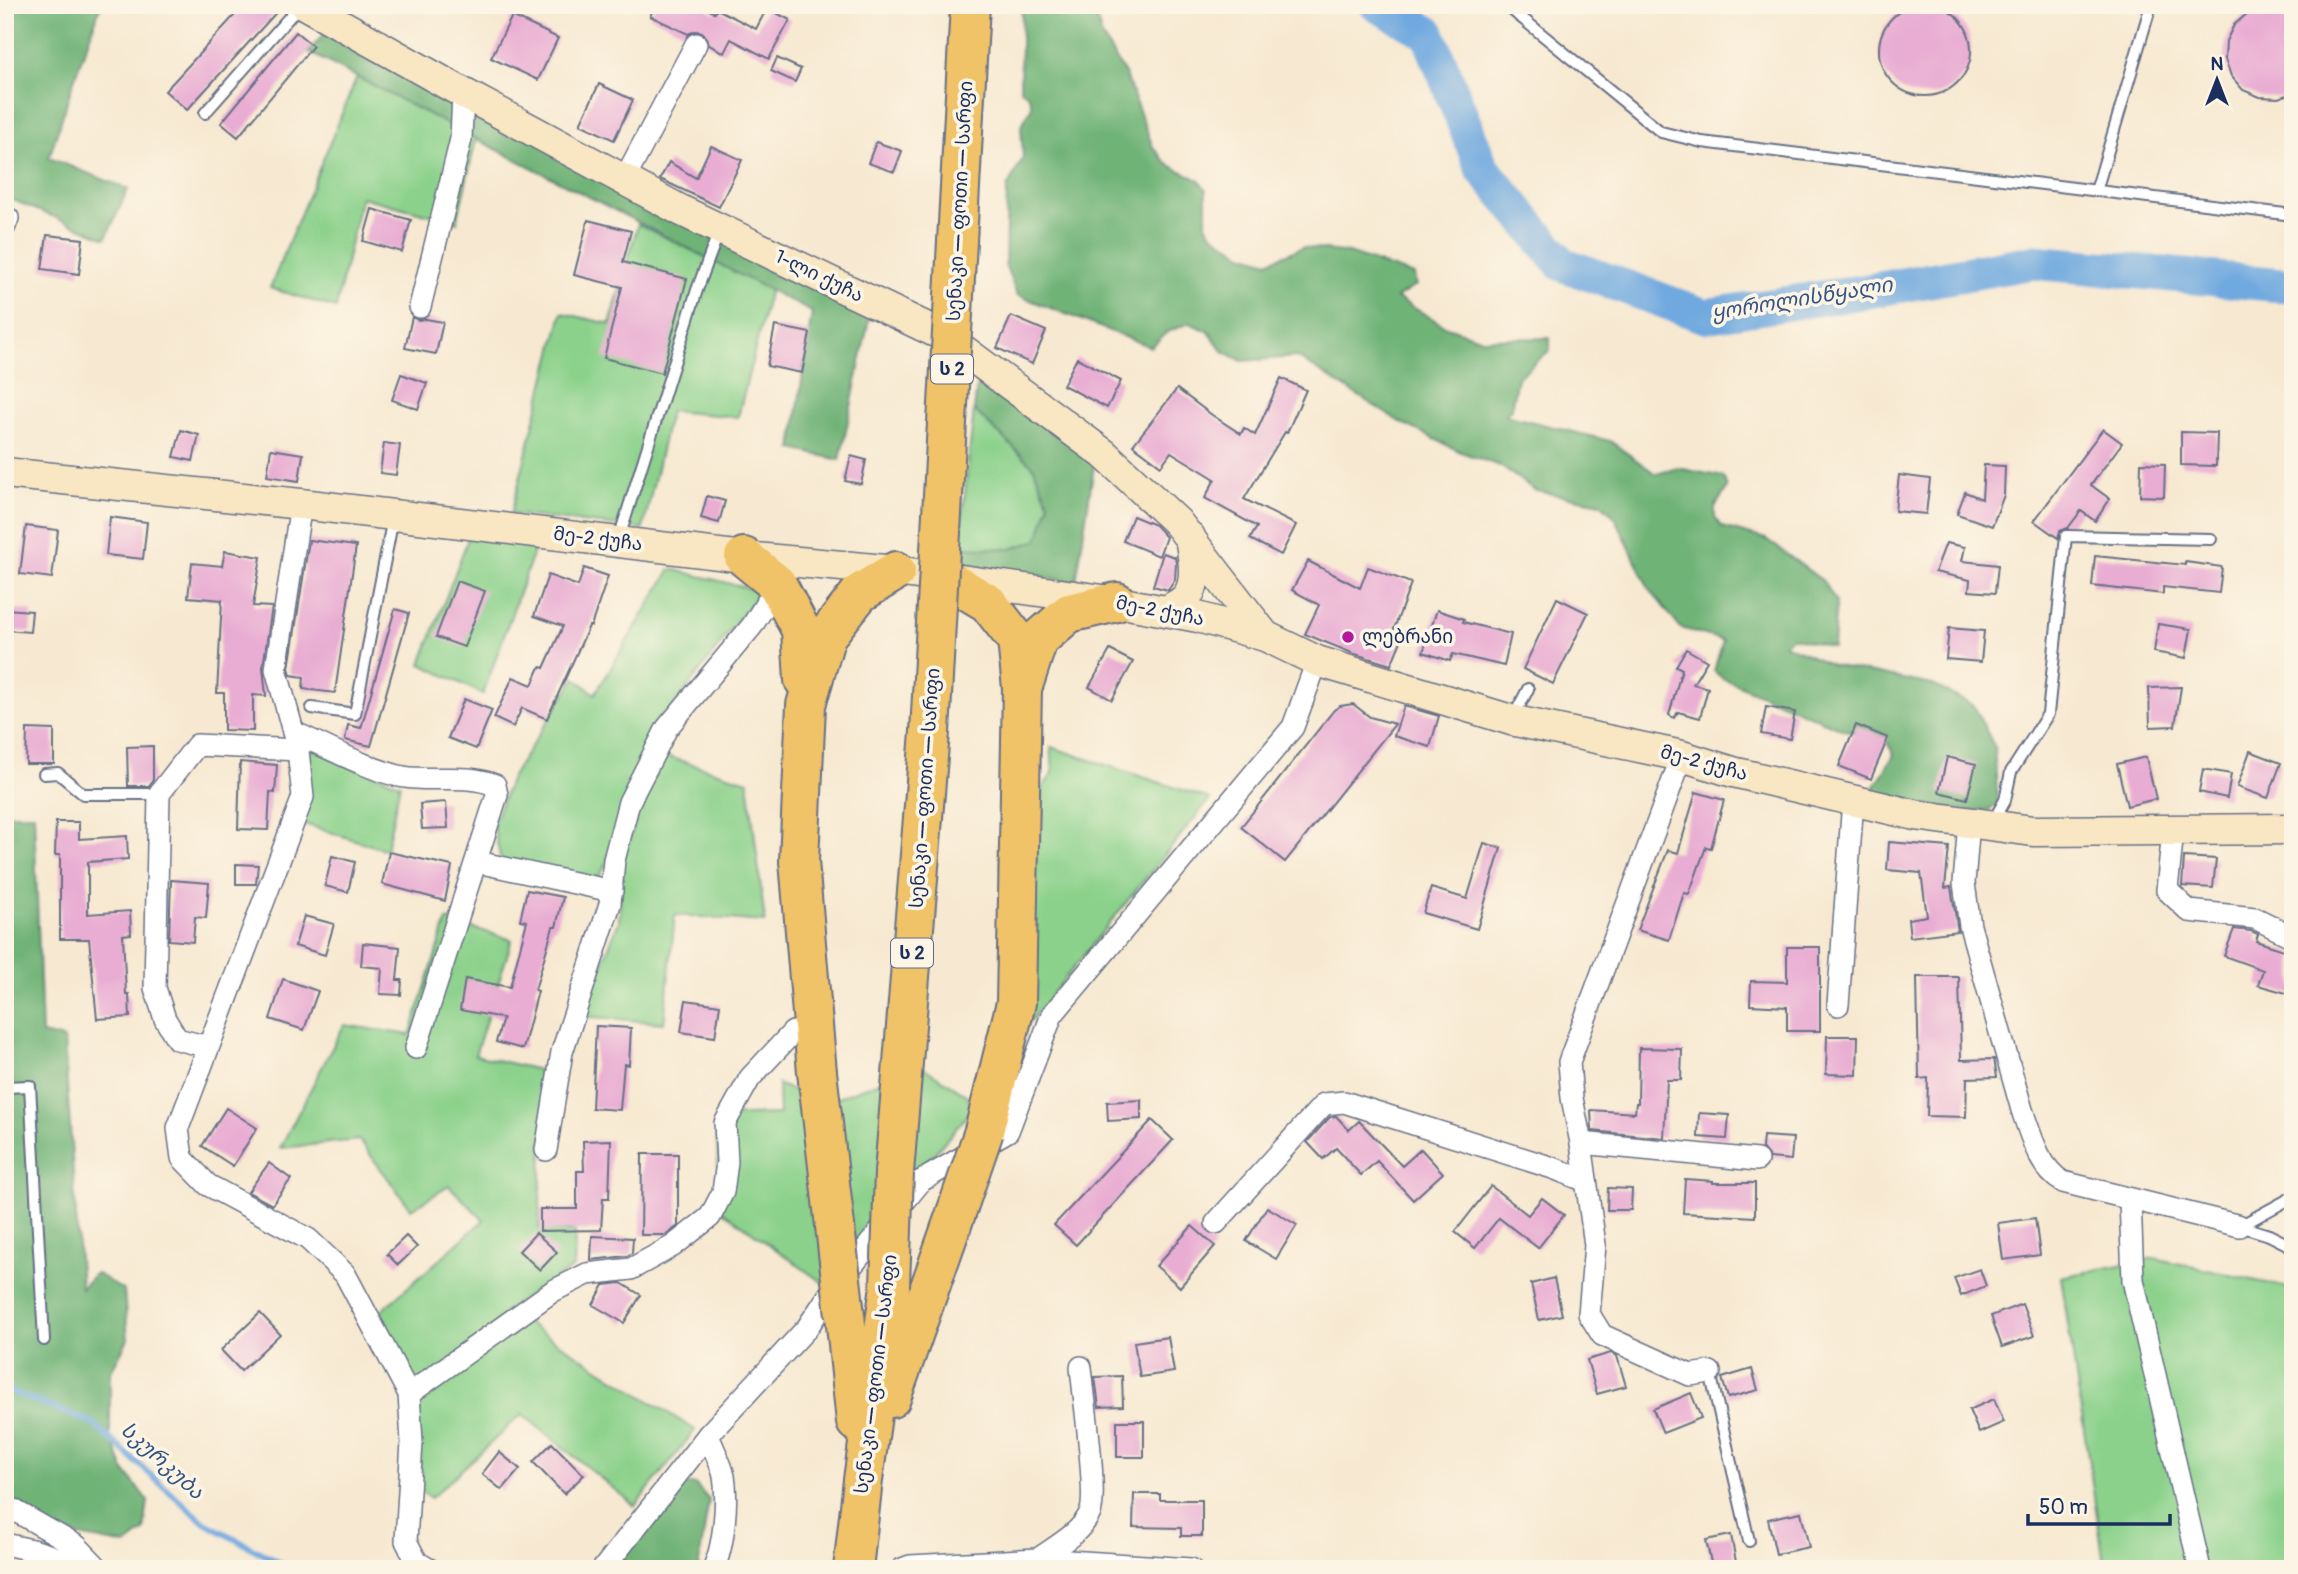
<svg xmlns="http://www.w3.org/2000/svg" width="2298" height="1574" font-family="Pangolin,'Noto Sans Georgian',sans-serif">
	<rect width="100%" height="100%" fill="#fcf5e5"/>
	<filter id="ink" filterUnits="userSpaceOnUse"><feTurbulence type="fractalNoise" baseFrequency=".0143" numOctaves="2"/><feDisplacementMap in="SourceGraphic" scale="14" xChannelSelector="R" yChannelSelector="G"/><feConvolveMatrix kernelMatrix="1 2 1 2 8 2 1 2 1" color-interpolation-filters="sRGB"/></filter>
	<filter id="wash" filterUnits="userSpaceOnUse"><feTurbulence type="fractalNoise" baseFrequency=".00686" numOctaves="4" result="noise"/><feDisplacementMap in="SourceGraphic" scale="28" xChannelSelector="R" yChannelSelector="G"/><feGaussianBlur stdDeviation="1.57" result="paint"/><feColorMatrix in="noise" values="0 0 0 0 0 0 0 0 0 0 0 0 0 0 0 0 0 1.4 0 .05"/><feComposite in="paint" operator="in"/></filter>
	<g filter="url(#wash)">
		<rect width="100%" height="100%" fill="#f7e9d1"/>
		<g fill="#8bd18b" stroke="#538074" stroke-width="2">
			<path d="M357,77L476,139L457,222L361,197L336,308L270,288Z"/>
			<path d="M638,224L770,289L738,417L670,411L643,529L511,514L562,313L610,324Z"/>
			<path d="M974,410L1033,466L1049,504L1039,540L1011,549L959,547Z"/>
			<path d="M469,536L538,540L483,694L421,664Z"/>
			<path d="M671,569L760,591L655,731L605,866L596,881L501,861L493,824L511,778L575,678L595,694Z"/>
			<path d="M303,745L400,784L386,850L301,823Z"/>
			<path d="M1051,747L1210,799L1011,1045L1000,847L1053,773Z"/>
			<path d="M665,756L748,781L765,922L675,915L664,1023L582,1016L619,921L623,860L642,800Z"/>
			<path d="M447,920L512,940L475,1055L552,1073L543,1129L539,1228L575,1232L574,1267L507,1310L695,1430L635,1506L522,1414L431,1498L416,1489L418,1397L380,1312L484,1220L449,1186L411,1209L359,1140L280,1148L344,1025L410,1035Z"/>
			<path d="M921,1066L968,1096L971,1111L823,1283L721,1210L715,1116L779,1114L778,1084L821,1104Z"/>
			<path d="M2154,1258L2293,1289V1569H2105L2061,1277Z"/>
		</g>
		<g fill="#70b377" stroke="#46716a" stroke-width="2">
			<path d="M5,5H101L73,83L49,158L128,189L106,238L5,197Z"/>
			<path d="M1022,5H1094L1101,35L1125,74L1153,147L1167,164L1199,180L1206,190V224L1212,234L1243,254L1268,262L1303,247L1348,253L1414,275L1416,285L1397,298L1447,327L1482,339L1550,338V350L1517,378L1511,409L1505,415L1610,441L1656,474L1678,468L1724,477L1727,488L1715,507V518L1722,527L1766,539L1824,582L1836,602L1833,647L1791,637L1784,644L1832,665L1933,685L1974,706L1994,746L1998,804L1989,810L1968,811L1868,798L1894,755L1884,737L1844,730L1722,678L1714,671L1723,640L1680,628L1648,587L1615,517L1601,503L1536,491L1500,466L1461,452L1398,421L1297,357L1242,361L1223,351L1208,331L1189,323L1167,332L1151,347L1017,295L1005,264L1007,188L1023,158L1021,126L1032,107L1029,96L1020,89Z"/>
			<path d="M326,32L870,314L840,460L792,449L812,312L308,52Z"/>
			<path d="M978,376L1095,460L1076,582L958,564L959,547L1011,549L1038,540L1049,504L1033,466L974,410Z"/>
			<path d="M5,814H34L42,1034L64,1039L81,1288L96,1273L124,1291L128,1339L110,1373V1435L124,1470L148,1501L144,1531L126,1545L63,1533L5,1509Z"/>
			<path d="M680,1484H695L709,1500L698,1569H613Z"/>
		</g>
		<g fill="none" stroke-linecap="round" stroke-linejoin="round">
			<path stroke="#6fa9df" stroke-width="6" d="M5,1389L92,1423L205,1523L291,1569"/>
			<path stroke="#6fa9df" stroke-width="35" d="M1377,5L1428,33L1482,168L1562,264L1705,316L1868,291L2033,262L2293,286"/>
		</g>
		<g id="blocks">
			<g fill="#e9add3">
				<circle cx="1925" cy="50" r="46"/>
				<path d="M244,5H283L187,110L165,91Z"/>
				<path d="M655,5H699L715,13L717,9L756,29L767,8L790,20L769,59L731,39L724,53L709,45L707,38L702,32L695,31L688,34L650,16Z"/>
				<path d="M2265,7L2283,8L2293,13V93L2278,98L2260,97L2243,90L2231,76L2225,59L2226,41L2234,25L2248,13Z"/>
				<path d="M512,16L558,38L538,80L491,58Z"/>
				<path d="M296,32L313,46L238,137L221,123Z"/>
				<path d="M777,58L801,69L795,82L771,71Z"/>
				<path d="M599,84L633,100L614,140L580,124Z"/>
				<path d="M876,142L902,151L894,172L868,163Z"/>
				<path d="M711,146L742,160L719,207L660,179L669,162L696,178Z"/>
				<path d="M372,209L411,220L402,252L363,241Z"/>
				<path d="M588,220L631,231L623,262L687,279L662,373L604,358L622,287L574,275Z"/>
				<path d="M47,235L83,239L79,274L42,269Z"/>
				<path d="M1011,316L1046,331L1032,364L997,348Z"/>
				<path d="M412,317L418,320L426,319L443,322L436,354L405,348Z"/>
				<path d="M775,326L810,333L802,373L767,366Z"/>
				<path d="M1077,358L1121,381L1107,408L1063,385Z"/>
				<path d="M401,374L427,383L418,409L392,400Z"/>
				<path d="M1281,378L1306,390L1287,433L1285,432L1244,499L1296,525L1281,555L1250,539L1257,527L1205,498L1215,479L1171,452L1161,466L1133,445L1177,389L1212,415L1241,434L1244,428L1255,435Z"/>
				<path d="M2103,429L2122,443L2091,485L2110,499L2095,521L2081,511L2068,528L2060,531L2058,538L2034,521Z"/>
				<path d="M181,430L199,435L193,461L174,457Z"/>
				<path d="M2181,432L2217,433L2216,466L2181,465Z"/>
				<path d="M384,443L400,445L396,475L380,473Z"/>
				<path d="M271,449L303,454L299,481L267,476Z"/>
				<path d="M851,456L866,460L861,484L845,481Z"/>
				<path d="M2141,463L2165,464L2164,497L2140,496Z"/>
				<path d="M1984,465L2005,466L2004,495L1992,526L1957,514L1965,492L1982,499Z"/>
				<path d="M1899,475L1930,479L1926,514L1895,511Z"/>
				<path d="M707,496L725,501L719,523L701,518Z"/>
				<path d="M1133,516L1155,525L1166,537L1159,556L1123,541Z"/>
				<path d="M110,517L147,522L143,559L106,555Z"/>
				<path d="M26,526L58,530L52,578L20,574Z"/>
				<path d="M309,540L356,546L335,693L303,689L304,677L291,675L289,668Z"/>
				<path d="M1946,543L1965,547L1962,561L1998,565L1995,593L1969,591L1970,580L1935,572Z"/>
				<path d="M225,551L261,557L253,606L272,607L263,667L266,696L253,695V731L224,730V693H217L222,600L188,597L192,563L222,566Z"/>
				<path d="M1163,553L1175,557L1176,562L1175,580L1168,590L1153,586Z"/>
				<path d="M2095,556L2185,565V562L2222,567L2219,593L2163,587V594L2092,586Z"/>
				<path d="M1308,561L1360,588L1368,567L1411,583L1391,637L1401,641L1391,665L1352,653L1305,634L1319,605L1292,590Z"/>
				<path d="M584,568L608,576L591,626H589L547,719L522,708L513,727L494,718L513,677L532,685L540,667L544,668L563,626L534,616L548,575L578,586Z"/>
				<path d="M457,581L485,591L464,647L436,637Z"/>
				<path d="M1557,598L1588,613L1553,684L1523,669Z"/>
				<path d="M5,609L32,611L30,632L5,630Z"/>
				<path d="M395,609L409,613L371,746L345,740L348,725L361,728Z"/>
				<path d="M1437,610L1464,619L1463,622L1511,634L1504,666L1453,654L1450,661L1423,652Z"/>
				<path d="M2158,624L2191,629L2186,658L2154,652Z"/>
				<path d="M1949,628L1984,631L1981,662L1946,659Z"/>
				<path d="M1686,649L1707,661L1693,684L1708,688L1700,718L1678,712L1674,718L1669,715L1682,669L1676,666Z"/>
				<path d="M1110,650L1133,662L1112,700L1089,687Z"/>
				<path d="M2181,687L2175,726L2150,727L2149,688Z"/>
				<path d="M464,699L492,710L476,749L448,738Z"/>
				<path d="M1353,704L1370,717L1395,724L1285,862L1241,827L1334,710L1340,706Z"/>
				<path d="M1404,706L1439,716L1430,747L1394,736Z"/>
				<path d="M1766,707L1795,712L1790,739L1761,734Z"/>
				<path d="M1856,725L1888,738L1871,779L1839,766Z"/>
				<path d="M27,729L54,730V764H26Z"/>
				<path d="M153,746V780L149,786H128L127,747Z"/>
				<path d="M2250,751L2281,763L2268,798L2237,787Z"/>
				<path d="M1947,757L1976,764L1967,799L1939,792Z"/>
				<path d="M2146,757L2156,799L2127,806L2117,764Z"/>
				<path d="M240,762L277,765L275,793L270,792L268,830L238,829Z"/>
				<path d="M2203,769L2231,774L2227,798L2199,792Z"/>
				<path d="M1696,792L1724,800L1711,848L1706,847L1689,894L1684,893L1669,940L1637,930L1668,850L1678,853Z"/>
				<path d="M446,802L448,828L422,829L420,804Z"/>
				<path d="M56,822H79V839L127,836L128,859L88,862V914L130,911L131,934L123,935L126,994H129L130,1017L97,1019L89,939H60V855H55Z"/>
				<path d="M1889,842L1949,847L1945,888L1951,887L1958,931L1910,937L1908,919L1927,916L1921,873L1887,870Z"/>
				<path d="M1484,843L1501,848L1477,929L1423,913L1431,888L1467,899Z"/>
				<path d="M389,852L452,866L445,901L382,884Z"/>
				<path d="M332,856L355,862L348,892L325,886Z"/>
				<path d="M2184,857L2216,859L2213,888L2182,886Z"/>
				<path d="M236,864L258,865L256,884H236Z"/>
				<path d="M171,880L209,883L206,918L195,917L193,942L169,940Z"/>
				<path d="M527,890L563,897L556,927H553L535,990L538,991L523,1049L496,1042L503,1018L460,1010L465,979L510,987L527,921L520,920Z"/>
				<path d="M304,916L334,924L325,955L295,946Z"/>
				<path d="M2234,929L2251,931L2258,934L2256,941L2293,953V995L2258,985L2263,970L2224,956Z"/>
				<path d="M363,943L400,947L397,980H402L401,995L380,994L382,968L361,966Z"/>
				<path d="M1787,947H1820V1031H1787V1007L1750,1005L1751,981L1787,982Z"/>
				<path d="M1917,977H1959L1961,1060L1994,1059L1997,1077L1967,1078L1966,1117L1927,1116L1928,1078L1919,1079Z"/>
				<path d="M283,979L318,991L304,1030L270,1019Z"/>
				<path d="M686,1000L720,1005L715,1037L681,1032Z"/>
				<path d="M596,1026L631,1028L629,1065L624,1064L620,1110L592,1108Z"/>
				<path d="M1827,1036H1858L1857,1075L1826,1074Z"/>
				<path d="M1639,1048L1682,1049L1681,1080H1667L1664,1138L1592,1131L1591,1110L1635,1113L1636,1103H1638Z"/>
				<path d="M1141,1100V1119L1108,1121L1107,1102Z"/>
				<path d="M226,1108L257,1128L233,1166L202,1146Z"/>
				<path d="M1699,1113L1729,1115L1727,1139L1698,1137Z"/>
				<path d="M1336,1116L1349,1130L1359,1121L1402,1166L1421,1149L1443,1173L1413,1200L1377,1161L1361,1175L1336,1148L1323,1159L1307,1142L1330,1117Z"/>
				<path d="M1152,1120L1173,1140L1076,1245L1054,1225Z"/>
				<path d="M1763,1136L1793,1138L1791,1160L1770,1158L1762,1148Z"/>
				<path d="M611,1140L609,1198H603L601,1230L540,1231V1209H577V1171H584L583,1141Z"/>
				<path d="M642,1154H678V1226L666,1235H641Z"/>
				<path d="M269,1163L291,1179L272,1205L248,1192Z"/>
				<path d="M1685,1179L1713,1181V1183H1755V1217L1683,1213Z"/>
				<path d="M1491,1186L1528,1215L1542,1198L1564,1215L1538,1248L1499,1218L1475,1248L1455,1232Z"/>
				<path d="M1608,1188L1632,1189L1631,1210H1607Z"/>
				<path d="M1267,1207L1297,1225L1276,1259L1246,1241Z"/>
				<path d="M2035,1218L2040,1255L2003,1260L1998,1223Z"/>
				<path d="M1192,1226L1215,1246L1180,1287L1156,1266Z"/>
				<path d="M536,1233L557,1252L540,1270L519,1251Z"/>
				<path d="M406,1236L417,1247L398,1265L387,1254Z"/>
				<path d="M592,1236L633,1238L632,1253L627,1256L591,1260Z"/>
				<path d="M1980,1269L1986,1286L1961,1296L1954,1278Z"/>
				<path d="M1554,1278L1562,1315L1539,1320L1531,1284Z"/>
				<path d="M621,1283L641,1295L624,1323L593,1305L604,1285Z"/>
				<path d="M2022,1304L2034,1336L2002,1347L1991,1316Z"/>
				<path d="M260,1313L280,1334L241,1371L221,1350Z"/>
				<path d="M1168,1337L1174,1372L1140,1377L1134,1342Z"/>
				<path d="M1611,1353L1617,1356L1626,1386L1597,1394L1587,1360Z"/>
				<path d="M1752,1369L1758,1390L1728,1398L1722,1378Z"/>
				<path d="M1122,1376L1123,1406L1099,1407L1095,1377Z"/>
				<path d="M1691,1393L1701,1418L1663,1433L1653,1409Z"/>
				<path d="M1994,1399L2004,1422L1979,1433L1969,1410Z"/>
				<rect x="1117" y="1421" width="27" height="36"/>
				<path d="M552,1443L584,1475L564,1494L533,1462Z"/>
				<path d="M499,1452L520,1469L502,1490L482,1474Z"/>
				<path d="M1134,1494H1160V1500H1202V1536H1181V1528L1133,1527Z"/>
				<path d="M1801,1512L1809,1547L1776,1554L1768,1519Z"/>
				<path d="M1731,1535L1736,1562L1712,1567L1706,1540Z"/>
			</g>
		</g>
	</g>
	<g filter="url(#ink)">
		<use href="#blocks" fill-opacity="0" stroke="#687086" stroke-width="2"/>
		<g fill="none" stroke-linecap="round" stroke-linejoin="round">
			<defs>
				<g id="lane">
					<path d="M1506,5L1661,132L1702,142L2293,215"/>
					<path d="M1519,16L1529,5"/>
					<path d="M205,113L300,5"/>
					<path d="M2096,191L2151,5"/>
					<path d="M619,538L697,290L719,231"/>
					<path d="M312,708L355,714L393,518"/>
					<path d="M1513,718L1528,689"/>
					<path d="M44,774L58,773L83,794H159"/>
					<path d="M1992,823L2005,800L2011,772L2048,714L2066,536L2211,539"/>
					<path d="M5,1087L30,1086L44,1340"/>
					<path d="M2240,1226L2293,1197"/>
					<path d="M2240,1226L2269,1235L2293,1247"/>
					<path d="M1710,1372L1749,1541"/>
				</g>
				<g id="street">
					<path d="M624,180L696,44"/>
					<path d="M5,226L8,218"/>
					<path d="M420,307L461,139L463,93"/>
					<path d="M301,504L276,669L298,750L303,797L178,1128L182,1158L208,1185L308,1239L345,1274L409,1394L412,1442L406,1541L417,1562L429,1569"/>
					<path d="M293,732C323,745 373,772 404,777C434,782 466,773 495,785L497,795L416,1048"/>
					<path d="M1682,756L1569,1062L1572,1098L1581,1143L1595,1245L1589,1314L1602,1335L1690,1375L1710,1372"/>
					<path d="M1969,822L1964,883L1970,926L2022,1110C2031,1136 2039,1168 2063,1182L2240,1226"/>
					<path d="M2173,830L2167,890L2189,911L2255,918L2293,937"/>
					<path d="M477,862L612,891"/>
					<path d="M1838,1005L1853,800"/>
					<path d="M208,1047L177,1039L165,1019L155,988L159,794L197,745L298,750"/>
					<path d="M1581,1143L1757,1160"/>
					<path d="M546,1150L562,1052L610,904L614,860L629,802L667,728L752,626L780,581"/>
					<path d="M2130,1199L2133,1280L2200,1569"/>
					<path d="M1216,1223L1324,1104L1344,1102L1553,1168L1586,1181"/>
					<path d="M409,1394L553,1291L587,1274L631,1269L673,1246L710,1217L723,1192L727,1162L725,1123L750,1078L793,1032"/>
					<path d="M708,1435C713,1448 721,1463 724,1476C728,1500 724,1548 713,1569"/>
					<path d="M5,1505L77,1546L99,1569"/>
					<path d="M5,1544L36,1551L76,1564L80,1569"/>
					<path d="M1038,1559C1056,1546 1080,1534 1090,1513C1098,1496 1083,1392 1081,1367"/>
					<path d="M603,1569L708,1435L807,1328L833,1289L921,1181L1008,1131L1052,1015L1293,727L1317,661"/>
					<path d="M902,1569L910,1566L1038,1559L1191,1569"/>
				</g>
				<g id="secondary">
					<path d="M306,5L463,93L682,211L944,336L1104,454L1177,522L1265,636"/>
					<path d="M5,473L301,504L744,557L896,571L1117,602L1198,617L1265,636L1317,661L1511,720L1682,756L1733,772L1915,815L2033,831L2293,829"/>
					<path d="M1167,611C1173,607 1181,603 1186,598C1199,583 1193,555 1190,537"/>
				</g>
				<g id="highway">
					<path d="M744,557L777,584L801,630L804,680"/>
					<path d="M944,577L988,603L1017,640L1022,688L1016,1003L984,1131"/>
					<path d="M1024,683L1038,640L1069,613L1117,602"/>
					<path d="M894,1173L930,732"/>
					<path d="M835,1226L817,1072L799,861L806,705L826,636L860,593L896,571"/>
					<path d="M845,1315L856,1422"/>
					<path d="M891,1398L956,1213"/>
					<path d="M853,1569L863,1480L890,1286"/>
				</g>
			</defs>
			<use href="#lane" stroke="#687086" stroke-width="14"/>
			<use href="#street" stroke="#687086" stroke-width="24"/>
			<use href="#secondary" stroke="#687086" stroke-width="33"/>
			<use href="#highway" stroke="#687086" stroke-width="42"/>
			<use href="#lane" stroke="#fff" stroke-width="10"/>
			<use href="#street" stroke="#fff" stroke-width="21"/>
			<use href="#secondary" stroke="#f9e7c3" stroke-width="30"/>
			<use href="#highway" stroke="#f1c369" stroke-width="38"/>
			<defs>
				<g id="highway-bridge">
					<path d="M930,732L970,5"/>
					<path d="M956,1213L984,1131"/>
					<path d="M835,1226L845,1315"/>
					<path d="M890,1286L894,1173"/>
				</g>
			</defs>
			<use href="#highway-bridge" stroke="#687086" stroke-width="42" stroke-linecap="butt"/>
			<use href="#highway-bridge" stroke="#f1c369" stroke-width="38"/>
		</g>
	</g>
	<circle fill="#b5179e" stroke="#fcf5e5" stroke-width="2.5" cx="1348" cy="637" r="7"/>
	<g text-anchor="middle" dominant-baseline="central" stroke-width="7" stroke-linejoin="round" paint-order="stroke">
		<g fill="#fcf5e5" stroke="#5e6a86" stroke-width="2">
			<rect x="931" y="354.5" width="42" height="29" rx="5"/>
			<rect x="891" y="938.5" width="42" height="29" rx="5"/>
		</g>
		<g font-size="18" font-weight="bold" fill="#1b2f5e">
			<text x="952" y="369">ს 2</text>
			<text x="912" y="953">ს 2</text>
		</g>
		<g font-size="19" fill="#1b2f5e" stroke="#fcf5e5">
			<text transform="translate(960 201) rotate(-87)">სენაკი — ფოთი — სარფი</text>
			<text transform="translate(819 276) rotate(26)">1-ლი ქუჩა</text>
			<text transform="translate(598 539) rotate(7)">მე-2 ქუჩა</text>
			<text transform="translate(1160 611) rotate(11)">მე-2 ქუჩა</text>
			<text transform="translate(1704 763) rotate(15)">მე-2 ქუჩა</text>
			<text transform="translate(925 788) rotate(-86)">სენაკი — ფოთი — სარფი</text>
			<text transform="translate(876 1374) rotate(-83)">სენაკი — ფოთი — სარფი</text>
		</g>
		<g font-size="19" fill="#1b2f5e" stroke="#fcf5e5" text-anchor="start">
			<text x="1362" y="637">ლებრანი</text>
		</g>
		<g font-size="21" font-style="italic" fill="#345485" stroke="#fcf5e5">
			<text transform="translate(1802 299) rotate(-9)">ყოროლისწყალი</text>
			<text transform="translate(162 1461) rotate(42)">სკურკუბა</text>
		</g>
	</g>
	<rect width="2298" height="1574" fill="none" stroke="#fcf5e5" stroke-width="28"/>
	<g transform="translate(2217 80)" stroke="#fcf5e5" stroke-width="5" paint-order="stroke">
	<path d="M0-5L12 26L0 18L-12 26Z" fill="#1b2f5e"/>
	<text y="-10" font-size="19" font-weight="bold" text-anchor="middle" fill="#1b2f5e">N</text>
	</g>
	<path d="M2028 1514v10h142v-10" fill="none" stroke="#1b2f5e" stroke-width="3.5"/>
	<text x="2039" y="1514" font-size="21" fill="#1b2f5e" stroke="#fcf5e5" stroke-width="5" paint-order="stroke">50 m</text>
</svg>
